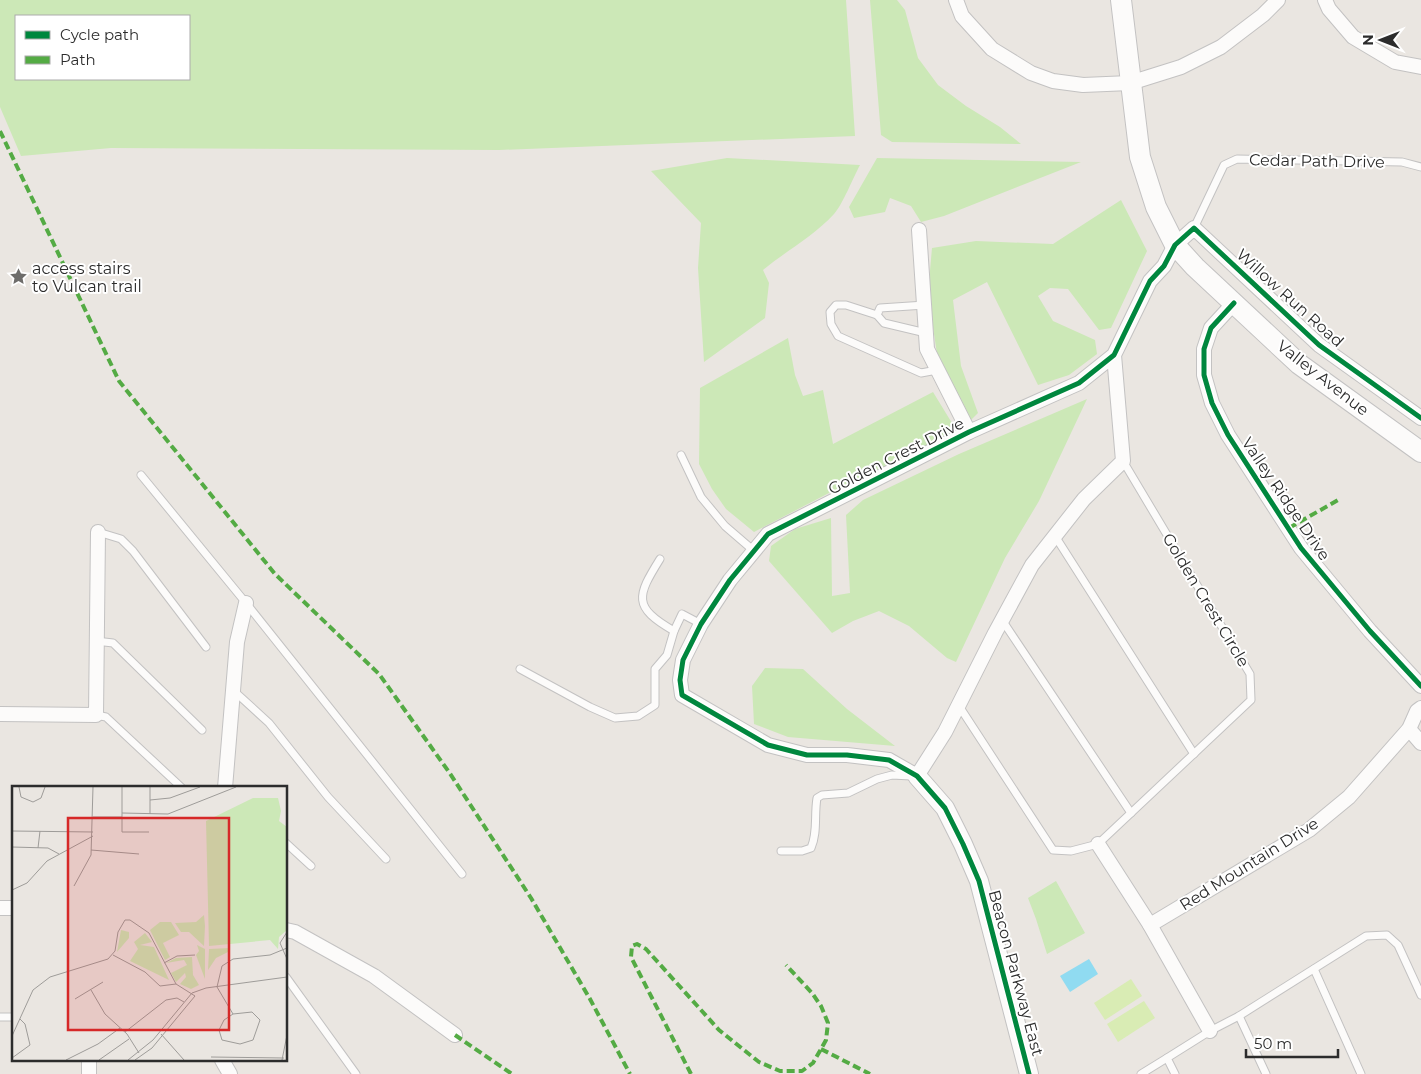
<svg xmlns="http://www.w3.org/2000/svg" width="1421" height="1074" font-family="Montserrat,sans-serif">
	<rect width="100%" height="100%" fill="#eae6e1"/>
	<g fill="#cce8b7" fill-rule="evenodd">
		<path d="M0,0H846L855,136L499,150L111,148L21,156L0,107ZM16,16H189V79H16Z"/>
		<path d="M870,0H897L905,10L918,58L938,85L966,106L1000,127L1021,144L892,142L881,135Z"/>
		<path d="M727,158L860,165C853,178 843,204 834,214C814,236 786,251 763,270L769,283L765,318L704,362L698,268L701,223L651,171Z"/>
		<path d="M877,158L1081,162L944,216L921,222L911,206L890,198L885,212L854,218L849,207Z"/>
		<path d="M1121,200L1147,251L1111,328L1099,330L1068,289L1050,288L1038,296L1053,321L1095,340L1097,354L1069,375L1038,385L987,282L953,300L961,366L978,413L970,421L937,354L928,293L932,248L976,241L1053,244Z"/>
		<path d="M788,338L795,375L803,396L823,390L833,444L933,392L955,428L913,455L829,493L754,532L726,509L712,489L699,464L700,388Z"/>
		<path d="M1087,399L1039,501L1005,558L956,662L947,658L909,626L879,611L853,621L832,633L769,561L771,546L795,529L831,518L832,596L850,593L846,515L863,500L959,454Z"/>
		<path d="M765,668L803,669L847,709L895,746L788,737L754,724L752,686Z"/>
		<path d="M1056,881L1085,933L1047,954L1036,919L1028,898Z"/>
	</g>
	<g fill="#d9ecb4">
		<path d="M1131,979L1142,996L1105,1020L1094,1003Z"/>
		<path d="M1144,1001L1155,1018L1118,1042L1107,1024Z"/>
	</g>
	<path fill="#90dbf1" d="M1089,959L1098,974L1070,992L1060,976Z"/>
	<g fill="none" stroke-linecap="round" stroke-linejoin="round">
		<defs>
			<g id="service">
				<path d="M1194,228L1224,165L1237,159L1402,162L1421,167"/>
				<path d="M925,305L880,308L877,315L884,323L926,333"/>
				<path d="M877,315L846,305H836L830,312L831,324L838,336L921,373L937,370"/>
				<path d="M681,455L701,497L725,526L754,551"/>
				<path d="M141,475L246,603L462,874"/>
				<path d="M98,532L121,539L133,551L206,647"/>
				<path d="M1055,536L1194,754"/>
				<path d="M660,559C637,596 632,607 674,631"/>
				<path d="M1002,620L1131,813"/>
				<path d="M96,641L113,643L202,730"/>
				<path d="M520,669L590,707L615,718L638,716L655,705V669L667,655L674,631L682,614L701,624"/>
				<path d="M234,691L269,723L328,797L386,859"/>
				<path d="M959,706L1053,850L1071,851L1098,844L1251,700L1250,674L1123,461"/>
				<path d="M96,715L106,717L182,788"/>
				<path d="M286,843L311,866"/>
				<path d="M781,851H802L811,848C818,832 814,815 817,798L822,795L848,793L877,779L892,775L911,776"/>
				<path d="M1314,969L1361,1074"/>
				<path d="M286,977L356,1074"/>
				<path d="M1239,1016L1266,1074"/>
				<path d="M0,1017H14"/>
				<path d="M1141,1074L1167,1058"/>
				<path d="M1175,1074L1167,1058L1210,1031L1239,1016L1366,936L1387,935L1398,945L1421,995"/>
			</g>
			<g id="minor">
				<path d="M956,0L962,16L992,49L1031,73L1053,81L1083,85L1130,83L1181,67L1221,47L1263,15L1278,0"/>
				<path d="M1325,0L1329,9L1353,37L1395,62L1421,67"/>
				<path d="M919,230L927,349L969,432"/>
				<path d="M1234,303L1211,328L1204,349V375L1212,403L1228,435L1301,548L1370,631L1421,686"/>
				<path d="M1114,355L1123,461L1084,499L1032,565L995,633L945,732L917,776L889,760L847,755H807L768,745L682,695L680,680L683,660L701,624L730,580L768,534L969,432L1079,383L1114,355L1150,281L1164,266L1175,245L1194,228L1319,345L1421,418"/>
				<path d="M0,714L96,715L98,532"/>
				<path d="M1409,729L1421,743"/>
				<path d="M225,788L237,642L246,603"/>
				<path d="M1098,844L1150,925L1210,1031"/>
				<path d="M0,908H14"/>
				<path d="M1150,925L1309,830L1349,797L1409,729L1417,711L1421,708"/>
				<path d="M286,930L295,932L374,976L455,1035"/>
				<path d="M89,1060V1074"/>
				<path d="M222,1060L230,1074"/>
			</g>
			<path id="tertiary" d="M917,776L945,808L963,844L979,881L1029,1074"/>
			<path id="secondary" d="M1121,0L1140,157L1156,207L1175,245L1195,267L1299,364L1421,452"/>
		</defs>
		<use href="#service" stroke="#c3c2c2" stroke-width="9"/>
		<use href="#minor" stroke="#c3c2c2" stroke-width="16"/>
		<use href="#tertiary" stroke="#c3c2c2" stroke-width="20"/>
		<use href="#secondary" stroke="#c3c2c2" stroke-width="22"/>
		<use href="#service" stroke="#fcfbfa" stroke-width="7"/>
		<use href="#minor" stroke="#fcfbfa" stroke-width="14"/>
		<use href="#tertiary" stroke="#fcfbfa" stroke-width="18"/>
		<use href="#secondary" stroke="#fcfbfa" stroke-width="20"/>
		<g stroke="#54ab44" stroke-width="4" stroke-dasharray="8 4" stroke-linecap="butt">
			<path d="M0,131L119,381L275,574L379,674L449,772L531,898L590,999L630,1074"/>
			<path d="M1289,528L1338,500"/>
			<path d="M455,1035L512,1074"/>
			<path d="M821,1049L870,1074"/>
			<path d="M691,1074L631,957L632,946L637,944L646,949L719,1030L759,1062L780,1071H802L813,1063L821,1049L826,1040L828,1023L821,1006L812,993L786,965"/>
		</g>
		<defs>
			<g id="cycleway">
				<path d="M1234,303L1211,328L1204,349V375L1212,403L1228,435L1301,548L1370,631L1421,686"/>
				<path d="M1029,1074L979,881L963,844L945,808L917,776L889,760L847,755H807L768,745L682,695L680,680L683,660L701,624L730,580L768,534L969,432L1079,383L1114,355L1150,281L1164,266L1175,245L1194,228L1319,345L1421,418"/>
			</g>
		</defs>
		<use href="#cycleway" stroke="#fff" stroke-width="8"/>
		<use href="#cycleway" stroke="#00873e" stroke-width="5"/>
	</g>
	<defs>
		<symbol id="sight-bare" viewBox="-9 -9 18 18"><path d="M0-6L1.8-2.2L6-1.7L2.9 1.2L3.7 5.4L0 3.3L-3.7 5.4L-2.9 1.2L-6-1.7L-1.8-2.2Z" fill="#6e6d6b" stroke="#fff" stroke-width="2.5" paint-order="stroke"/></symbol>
	</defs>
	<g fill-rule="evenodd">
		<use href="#sight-bare" x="6" y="264" width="25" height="25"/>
	</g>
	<g text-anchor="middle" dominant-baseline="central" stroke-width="4" stroke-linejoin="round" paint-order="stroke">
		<g font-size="16" fill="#2c2c2c" stroke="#fff">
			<text transform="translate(1317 161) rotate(1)">Cedar Path Drive</text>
			<text transform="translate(1290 298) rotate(42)">Willow Run Road</text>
			<text transform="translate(1323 378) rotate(38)">Valley Avenue</text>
			<text transform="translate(896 456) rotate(-27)">Golden Crest Drive</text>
			<text transform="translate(1286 499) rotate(56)">Valley Ridge Drive</text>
			<text transform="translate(1206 600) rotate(59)">Golden Crest Circle</text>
			<text transform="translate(1249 864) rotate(-32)">Red Mountain Drive</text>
			<text transform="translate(1016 973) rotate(75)">Beacon Parkway East</text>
		</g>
		<g font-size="16" fill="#2c2c2c" stroke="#fff" text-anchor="start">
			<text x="32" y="268">access stairs<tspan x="32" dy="18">to Vulcan trail</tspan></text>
		</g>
	</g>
	<g transform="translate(12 786)">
		<rect width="275" height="275" fill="#eae6e1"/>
		<path d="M241,12H266L269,25L267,35L275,41V144L267,151L266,163L258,154L197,160L194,35ZM192,129L193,140L192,160L177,146H169L163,137L184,136ZM148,136H159L167,149L151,157L158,171L153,174L138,144ZM109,144L117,146V152L105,166ZM133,147L140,156L128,159L142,161L157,194L118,175L126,163L122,156ZM185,159L193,163V193L184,169L187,165ZM218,162V165L204,172L196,184L197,163ZM180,171L181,189L187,199L179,203L168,198L174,191L173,187L164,196L159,187L175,179L172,174L154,177L164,172Z" fill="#cce8b7"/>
		<path fill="none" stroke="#9e9c99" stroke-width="1" d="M7,1L9,11L21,16L29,12L33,1M110,1V46H137M138,1V28M138,14L158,12L188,1M110,27L156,28L224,1M81,31H110M0,45L81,46M0,61L36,62L47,68M26,62L28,45M79,64L127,68M62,100L79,69L81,1M0,104L15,97L35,75L81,50M275,146L268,157L275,173M101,169L133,186L148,200L164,198M152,177L165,170L183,169M79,204L93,228L115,248L127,267M63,213L91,196M240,226L248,234L241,254L228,258L210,254L207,244L212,234L221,228ZM221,228L205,201L210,180L221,173L258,169L275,162M113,246L154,214L165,212L172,216M149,248L172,274M0,250L21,204L38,191L96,173L103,165L106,146L113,134H118L137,147L164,198L183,210L140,262L123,274M199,271L272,272M0,272L18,259L13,238L8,233M54,274L86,258L108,242M87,274L117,253M116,274L141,254L180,207L194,202L275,191M270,274L275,249"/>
		<path fill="#d62828" fill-opacity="0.15" stroke="#d62828" stroke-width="2.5" d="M56,32H217V244H56Z"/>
		<rect width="275" height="275" fill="none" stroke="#2c2c2c" stroke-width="2.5"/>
	</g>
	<rect x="15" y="15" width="175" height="65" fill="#ffffff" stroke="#ababab"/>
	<rect x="25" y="31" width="25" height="8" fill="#00873e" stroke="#ababab"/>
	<text x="60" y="40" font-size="15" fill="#2c2c2c">Cycle path</text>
	<rect x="25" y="56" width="25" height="8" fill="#54ab44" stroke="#ababab"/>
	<text x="60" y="65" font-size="15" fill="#2c2c2c">Path</text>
	<g transform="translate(1381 40) rotate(270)" stroke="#ffffff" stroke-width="4" paint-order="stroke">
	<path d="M0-4L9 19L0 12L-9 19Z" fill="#2c2c2c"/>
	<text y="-8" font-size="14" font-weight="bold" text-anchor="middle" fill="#2c2c2c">N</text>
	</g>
	<path d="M1246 1049v8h92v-8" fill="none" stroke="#2c2c2c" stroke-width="2.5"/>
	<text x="1254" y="1049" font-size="15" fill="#2c2c2c" stroke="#ffffff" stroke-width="4" paint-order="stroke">50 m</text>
</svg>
